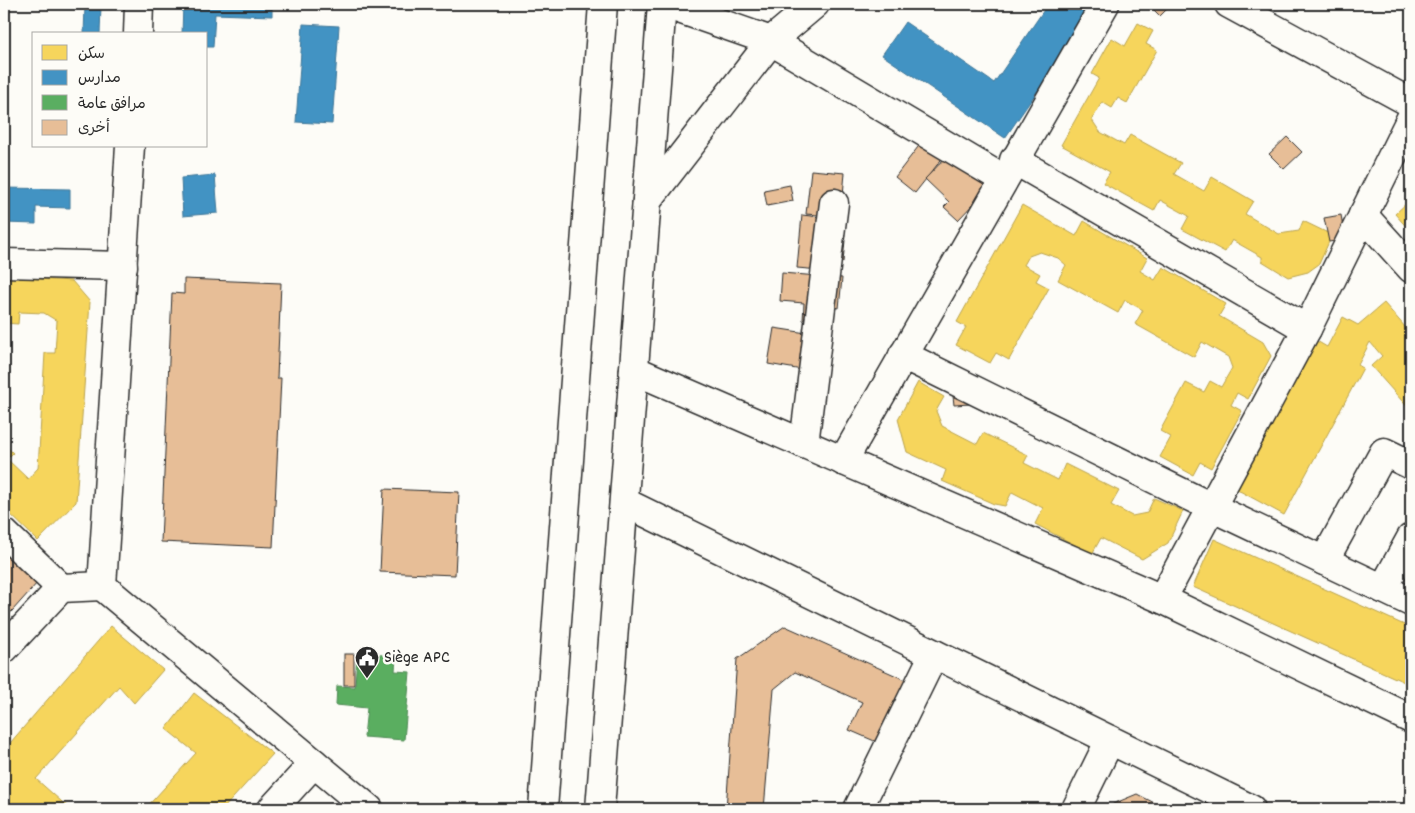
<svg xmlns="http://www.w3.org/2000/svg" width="1415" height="813" font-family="Dekko,'Playpen Sans Arabic',sans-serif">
	<rect width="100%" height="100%" fill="#fdfcf7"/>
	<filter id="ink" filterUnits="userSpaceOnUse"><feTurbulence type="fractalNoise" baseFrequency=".02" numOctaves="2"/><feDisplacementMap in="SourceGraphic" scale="10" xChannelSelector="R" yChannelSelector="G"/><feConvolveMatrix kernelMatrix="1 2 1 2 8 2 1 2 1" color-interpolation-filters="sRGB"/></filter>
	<g filter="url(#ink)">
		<g fill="#f6d55c" stroke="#b9a24d">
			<path d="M1138,23L1153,31L1146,44L1157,50L1127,103L1118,98L1112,108L1102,102L1092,120L1100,132L1124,145L1130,135L1181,163L1174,174L1204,191L1212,177L1253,201L1245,214L1279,234L1299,231L1303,221L1332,235L1319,264L1308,272L1288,277L1262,261V257L1232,240L1225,252L1182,229L1189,216L1160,200L1154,211L1103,183L1110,172L1061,145L1099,78L1092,74L1112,38L1125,46Z"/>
			<path d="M1411,199V232L1395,214Z"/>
			<path d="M1022,205L1076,236L1084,221L1147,258L1140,271L1155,280L1163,267L1226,304L1219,316L1263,342L1271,356L1248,399L1237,393L1231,405L1242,411L1211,468L1200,462L1193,475L1160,457L1171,437L1160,431L1186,383L1204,392L1210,381L1221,387L1232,368L1228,357L1202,342L1194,357L1135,324L1143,310L1125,300L1118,313L1058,280L1066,265L1058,258L1040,252L1029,256L1024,265L1040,274L1036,281L1049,288L1009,360L996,353L990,363L956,345L966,327L957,322Z"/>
			<path d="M4,277L72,281L90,302L76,502L38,541L4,508V444L13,453L7,459L28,479L38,468L45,353H55L57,321L44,313L19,312L18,324L4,323Z"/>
			<path d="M1384,303L1406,328L1411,324V411L1371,366L1382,356L1370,342L1358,365L1363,368L1284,515L1236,489L1315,340L1327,347L1343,317L1358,325Z"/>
			<path d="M918,382L944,397L936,411L942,426L977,444L983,433L1028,455L1024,463L1058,480L1065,464L1119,491L1111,505L1132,516L1147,513L1154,498L1183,511L1168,543L1142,559L1101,538L1092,554L1035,524L1043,508L1012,492L1005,506L994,504L942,481L946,470L907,452L898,419Z"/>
			<path d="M1214,539L1411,628V685L1193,587Z"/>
			<path d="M111,626L163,670L134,703L119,686L36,779L70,809H4V750Z"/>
			<path d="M194,693L273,754L223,809H145L196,753L166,729Z"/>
		</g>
		<g fill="#4393c3" stroke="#3c7495">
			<path d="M183,4H272V16L215,14L213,47H206V34H182Z"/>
			<path d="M1048,4H1091L1095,7L1005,138L882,55L905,22L994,83Z"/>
			<path d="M85,6H101L100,34H84Z"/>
			<path d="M303,24L339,26L332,124L296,122Z"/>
			<path d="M215,175L218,213L183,216L181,178Z"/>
			<path d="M4,188L70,189V208L36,207V224L4,223Z"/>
		</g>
		<path fill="#5aae61" stroke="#4c8751" d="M357,653L396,656L395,671L410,672L404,740L364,737L367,708L336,705L337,686L355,687Z"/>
		<g fill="#e7be97" stroke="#2b2b2b">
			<path d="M1158,4H1172L1160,16L1153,9Z"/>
			<path d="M931,130L952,146L915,193L895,177Z"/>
			<path d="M1287,137L1302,152L1284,169L1269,154Z"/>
			<path d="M947,156L1000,176L958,220L944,207L949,202L925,179Z"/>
			<path d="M811,170L845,173L841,217L806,214Z"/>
			<path d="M790,185L793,201L767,206L764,190Z"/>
			<path d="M802,215L838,219L836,240H845L843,262L832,261L831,271L797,268Z"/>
			<path d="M1341,215L1345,239L1329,242L1324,218Z"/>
			<path d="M782,273L842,278L839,308L818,306L816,321L803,320L804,303L780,301Z"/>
			<path d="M184,279L281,283L277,378H281L273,547L161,542L172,293L184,294Z"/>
			<path d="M774,328L832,337L825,374L768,364Z"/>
			<path d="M970,394L971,404L954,405L953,396Z"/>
			<path d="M384,489L459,492L455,575L380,572Z"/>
			<path d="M4,551L38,582L4,620Z"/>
			<path d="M785,626L908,681L879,743L849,730L862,702L795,672L774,689L764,809H726L737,659Z"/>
			<rect x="344" y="654" width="10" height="31"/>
			<path d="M1137,794L1166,809H1110L1113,804Z"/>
		</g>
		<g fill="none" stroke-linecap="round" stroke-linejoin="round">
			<defs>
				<g id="minor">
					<path d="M665,4L771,41L1003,179"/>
					<path d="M1229,4L1411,103"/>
					<path d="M138,34L139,4"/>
					<path d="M130,146L102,586L369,809"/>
					<path d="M1014,160L1307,329"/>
					<path d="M647,201L771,41L815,4"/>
					<path d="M1363,215L1411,268"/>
					<path d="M4,263L123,266"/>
					<path d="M903,355L1211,507L1411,602"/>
					<path d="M634,370L1162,599L1411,719"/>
					<path d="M804,444L834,203"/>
					<path d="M843,461L1105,4"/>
					<path d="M624,502L1251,809"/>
					<path d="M4,533L61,588"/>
					<path d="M1324,561L1384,452L1411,465"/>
					<path d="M1383,589L1411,538"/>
					<path d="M1162,599L1307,329L1411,118"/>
					<path d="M4,649L61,588L102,586"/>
					<path d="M272,809L314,763"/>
					<path d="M543,809L603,4"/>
					<path d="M600,809L662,4"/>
					<path d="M858,809L934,654"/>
					<path d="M1076,809L1110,740"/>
				</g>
			</defs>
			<use href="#minor" stroke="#2b2b2b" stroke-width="31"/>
			<use href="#minor" stroke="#fdfcf7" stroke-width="28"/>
		</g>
	</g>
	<defs>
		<symbol id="civic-pin" viewBox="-11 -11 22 30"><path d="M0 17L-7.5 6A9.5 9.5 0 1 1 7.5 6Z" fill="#2b2b2b" stroke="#fdfcf7"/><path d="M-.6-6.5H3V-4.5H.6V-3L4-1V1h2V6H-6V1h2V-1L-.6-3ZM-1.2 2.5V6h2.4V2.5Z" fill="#fff"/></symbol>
	</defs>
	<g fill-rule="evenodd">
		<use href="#civic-pin" x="353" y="644" width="28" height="38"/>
	</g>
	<g text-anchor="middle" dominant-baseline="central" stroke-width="5" stroke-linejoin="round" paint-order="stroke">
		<g font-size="18" fill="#2b2b2b" stroke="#fdfcf7" text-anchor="start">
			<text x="384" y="658">Siège APC</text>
		</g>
	</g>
	<rect width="1415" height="813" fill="none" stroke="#fdfcf7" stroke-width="20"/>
	<rect x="10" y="10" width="1395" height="793" fill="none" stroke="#2b2b2b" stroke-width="2" filter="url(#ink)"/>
	<rect x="32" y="32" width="175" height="115" fill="#fdfcf7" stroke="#a9a8a5"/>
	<rect x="42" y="45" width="25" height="15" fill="#f6d55c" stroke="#a9a8a5"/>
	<text x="78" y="58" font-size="15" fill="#2b2b2b">سكن</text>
	<rect x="42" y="70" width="25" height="15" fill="#4393c3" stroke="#a9a8a5"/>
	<text x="78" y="82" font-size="15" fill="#2b2b2b">مدارس</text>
	<rect x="42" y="95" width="25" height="15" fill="#5aae61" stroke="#a9a8a5"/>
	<text x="78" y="108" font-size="15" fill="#2b2b2b">مرافق عامة</text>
	<rect x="42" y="120" width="25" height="15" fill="#e7be97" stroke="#a9a8a5"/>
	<text x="78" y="132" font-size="15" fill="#2b2b2b">أخرى</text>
</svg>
